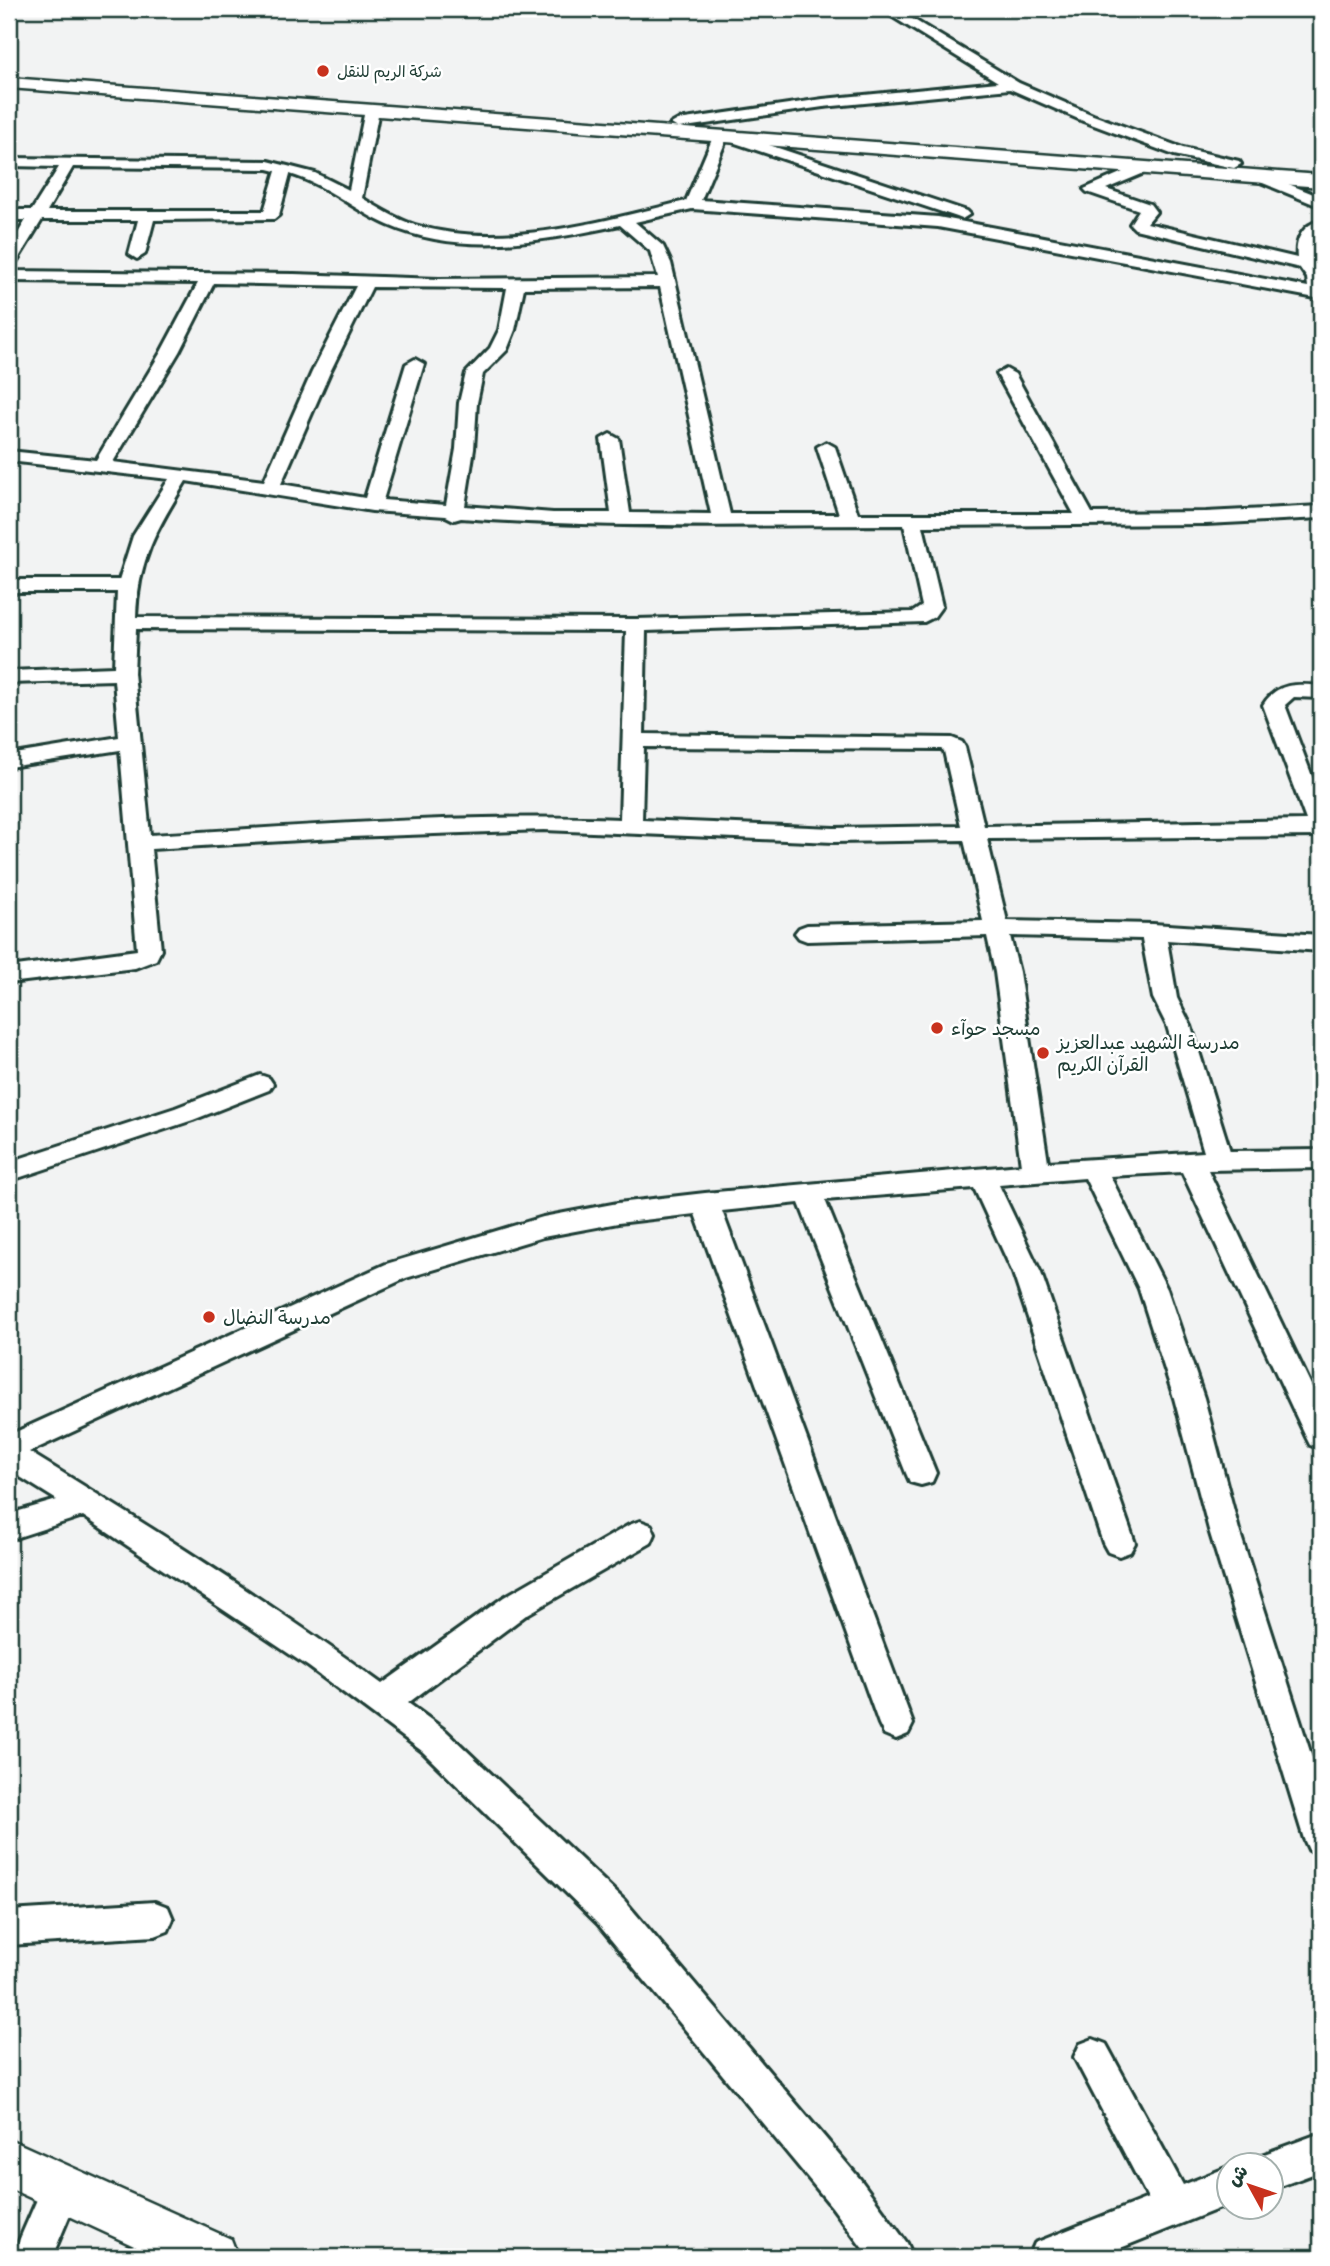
<svg xmlns="http://www.w3.org/2000/svg" width="1330" height="2266" font-family="Delius,'Playpen Sans Arabic',sans-serif">
	<rect width="100%" height="100%" fill="#f2f3f3"/>
	<filter id="ink" filterUnits="userSpaceOnUse"><feTurbulence type="fractalNoise" baseFrequency=".0143" numOctaves="2"/><feDisplacementMap in="SourceGraphic" scale="14" xChannelSelector="R" yChannelSelector="G"/><feConvolveMatrix kernelMatrix="1 2 1 2 8 2 1 2 1" color-interpolation-filters="sRGB"/></filter>
	<g filter="url(#ink)">
		<g fill="none" stroke-linecap="round" stroke-linejoin="round">
			<defs>
				<g id="minor">
					<path d="M880,9H896L1019,83L1093,115L1183,148L1239,161L1241,164L1234,168L1174,155L1083,121L1010,89L823,107L678,128L671,124L678,120L823,99L998,82Z"/>
					<path d="M372,106L379,110L362,198C379,208 396,219 415,225C502,251 601,221 686,201L713,137L720,133L727,138L734,134L739,135L967,211L970,214L962,219L957,217L729,141L727,138L701,200L938,217L1308,287L1307,278L1300,268L1135,229L1130,224L1139,210L1087,192L1084,189L1139,165H1149L1151,168L1149,171L1106,189L1150,204L1156,212L1147,223L1297,258C1295,240 1302,225 1321,220V232L1314,238L1312,247L1314,265L1321,275V299L938,227L692,209L635,222L663,246L671,263L730,514H839L817,447L826,442L835,447L858,514H1074L997,374L1006,369L1015,374L1092,513L1206,512L1321,506V518L1206,524L923,526L942,606L934,617L924,622L646,631L644,734L952,738L962,742L965,747L984,826L1306,820L1263,705C1277,682 1297,684 1321,686V698L1294,697L1285,705L1321,800V836L987,839L1007,921L1153,924L1321,935V951L1167,940L1177,998L1191,1026L1230,1151L1321,1150V1168L1208,1170L1321,1406V1449L1310,1445L1306,1437L1182,1172L1110,1176L1167,1289L1204,1398L1239,1530L1321,1786V1855L1309,1850L1304,1839L1209,1530L1174,1398L1139,1289L1085,1178L999,1185L1041,1273L1135,1543L1130,1552L1119,1556L1108,1552L1103,1543L1013,1273L974,1188L825,1200L936,1473L932,1482L921,1485L910,1482L906,1473L799,1203L722,1211L913,1724L908,1734L896,1739L884,1734L879,1724L695,1214L618,1223L543,1237L406,1278L29,1452C149,1526 268,1601 382,1684L504,1597L629,1525L640,1521L651,1525L655,1534L651,1543L526,1615L408,1703L446,1731L624,1900L860,2179L907,2243L913,2257H869L832,2207L598,1924L422,1751L309,1667L83,1516L9,1540V1514L57,1500L9,1470V1435L386,1264L543,1217L618,1203L705,1193L1021,1165L995,972L987,936L807,941L799,938L795,933L799,928L807,925L983,921L964,840L834,842L544,830L351,837L151,849L161,950L156,960L135,968L9,983V967L137,950L120,750L9,767V755L119,737L114,680L9,683V671L114,667L117,592H9V580H119L133,536L169,479L9,461V451L96,460L161,352L198,283L9,281V271L294,274L439,279L658,277L650,251L620,225C545,241 461,257 388,225C354,210 327,185 290,174L279,215L274,219L154,220L145,254L137,259L129,254L138,220H42L15,264L9,266V248L26,220H9V210H32L59,167L9,166V158L268,161L315,173L349,190L365,110ZM73,167L268,169L276,171L264,211H47ZM214,283L356,286L312,372L264,481L113,462L179,352ZM372,287L507,288L499,330L490,348L466,373L459,403L456,449L446,505L383,500L424,364L415,359L406,364L365,498L281,484L330,372ZM660,287L711,514L630,513L619,439L610,434L601,439L611,513H553L465,506L474,449L477,403L483,374L507,350L515,330L524,288ZM186,481L372,511L446,516L454,520L461,518C609,529 756,525 904,525L922,606L913,612L636,619L136,617C138,559 157,529 186,481ZM136,629L626,631L620,819C463,813 306,826 150,835L134,673ZM644,747L941,749L944,751L961,826L834,828L642,820ZM1010,936L1142,939L1153,998L1167,1026L1204,1152L1048,1162L1019,972Z"/>
					<path d="M1258,172L1321,197V207L1253,179L1251,176Z"/>
					<path d="M260,1075L269,1078L273,1084L269,1090L193,1120L9,1181V1162L175,1108Z"/>
					<path d="M155,1902L168,1907L173,1919L168,1931L155,1936L9,1945V1911Z"/>
					<path d="M1093,2039L1106,2044L1183,2185L1228,2167V2205L1098,2257H1029L1035,2243L1148,2198L1074,2057L1080,2044Z"/>
					<path d="M1321,2133V2171L1270,2190V2164H1253L1256,2157Z"/>
					<path d="M62,2169L76,2174L81,2188L52,2257H12L48,2174Z"/>
				</g>
				<g id="major">
					<path d="M9,78L1321,175V187L9,88Z"/>
					<path d="M9,2139L231,2239L238,2257H158L9,2188Z"/>
				</g>
			</defs>
			<use href="#minor" stroke="#1f3d34" stroke-width="6"/>
			<use href="#major" stroke="#1f3d34" stroke-width="5"/>
			<use href="#minor" fill="#fff" fill-rule="evenodd"/>
			<use href="#major" fill="#fff" fill-rule="evenodd"/>
		</g>
	</g>
	<g fill="#c8321e" stroke="#fff" stroke-width="2.5">
		<circle cx="323" cy="71" r="7"/>
		<circle cx="937" cy="1028" r="7"/>
		<circle cx="1043" cy="1053" r="7"/>
		<circle cx="209" cy="1317" r="7"/>
	</g>
	<g text-anchor="middle" dominant-baseline="central" stroke-width="5" stroke-linejoin="round" paint-order="stroke">
		<g font-size="16" fill="#1f3d34" stroke="#fff" text-anchor="start">
			<text x="337" y="71">شركة الريم للنقل</text>
		</g>
		<g font-size="19" fill="#1f3d34" stroke="#fff" text-anchor="start">
			<text x="951" y="1028">مسجد حوآء</text>
			<text x="1057" y="1042">مدرسة الشهيد عبدالعزيز<tspan x="1057" dy="22">القرآن الكريم</tspan></text>
			<text x="223" y="1317">مدرسة النضال</text>
		</g>
	</g>
	<rect width="1330" height="2266" fill="none" stroke="#fff" stroke-width="35"/>
	<rect x="18" y="18" width="1295" height="2231" fill="none" stroke="#1f3d34" stroke-width="2.5" filter="url(#ink)"/>
	<g transform="translate(1250 2186) rotate(310)"><circle r="33" fill="#ffffff" stroke="#a5b1ae" stroke-width="2"/>
	<path d="M0-5L12 26L0 18L-12 26Z" fill="#c8321e"/>
	<text y="-10" font-size="19" font-weight="bold" text-anchor="middle" fill="#1f3d34">ش</text>
	</g>
</svg>
